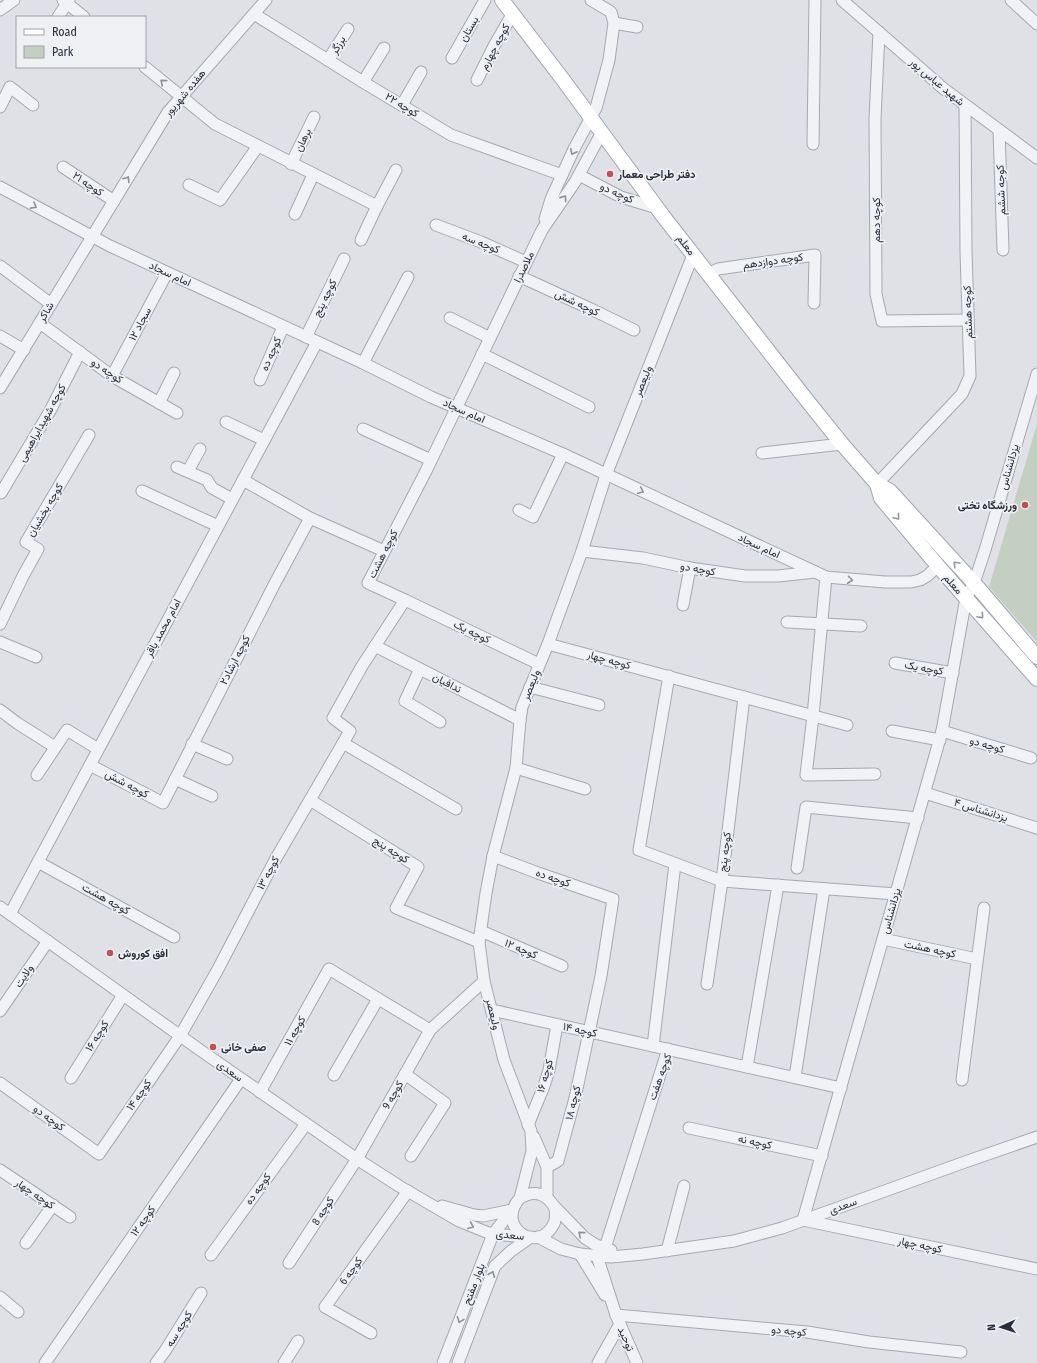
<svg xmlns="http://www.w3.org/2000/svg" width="1037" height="1363" font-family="'Fira Sans Condensed',Vazirmatn,sans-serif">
	<rect width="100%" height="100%" fill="#dfe1e6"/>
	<path fill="#c3cfc1" d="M1037,424V642L989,587Z"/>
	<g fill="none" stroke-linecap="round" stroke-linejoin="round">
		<defs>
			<g id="minor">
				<path d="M63,0L84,17"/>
				<path d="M842,0L944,89L1037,158"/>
				<path d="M1011,0L1037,24"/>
				<path d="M0,10L14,0"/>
				<path d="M254,14L363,82L451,135L562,175"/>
				<path d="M58,17L69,0"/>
				<path d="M614,23L637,27"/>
				<path d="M879,32L875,119L876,294L882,321L968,320"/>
				<path d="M452,58L485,0"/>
				<path d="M328,60L348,29"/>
				<path d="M145,67L215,124L377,206"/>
				<path d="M477,80L494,46L513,13"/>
				<path d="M363,82L384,48"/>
				<path d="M402,105L421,72"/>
				<path d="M0,107L10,87L33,105"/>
				<path d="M999,130L1003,250"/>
				<path d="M813,144L815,0"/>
				<path d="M291,164L314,117"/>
				<path d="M63,167L114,201"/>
				<path d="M579,175L621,197L657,208"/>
				<path d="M189,185L220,200L258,146"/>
				<path d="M0,187L110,246L363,363L431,397L563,454L826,577L885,582H911L920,580L927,576L938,566"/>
				<path d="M295,214L313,175"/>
				<path d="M545,219L551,199L574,149L596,108L609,60L614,23L611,12L591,0"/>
				<path d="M436,225L481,242L526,262"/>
				<path d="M361,240L377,206L396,170"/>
				<path d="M0,266L51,304"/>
				<path d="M708,274L718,269L815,255L814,303"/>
				<path d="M519,276L593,310L634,330"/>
				<path d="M450,318L490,338"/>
				<path d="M40,323L112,376L177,413"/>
				<path d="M0,336L24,350"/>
				<path d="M306,337L344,259"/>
				<path d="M482,354L589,407"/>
				<path d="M363,363L408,277"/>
				<path d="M1037,374L985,550L974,583L966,598L942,731L803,1220L1037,1269"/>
				<path d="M112,376L167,273"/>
				<path d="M260,380L283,327"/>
				<path d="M0,388L168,112L266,0"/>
				<path d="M159,403L174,373"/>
				<path d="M226,422L264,440"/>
				<path d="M363,429L431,460"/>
				<path d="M762,453L842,444"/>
				<path d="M177,467L207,480L212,488L232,499"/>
				<path d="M188,471L200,449"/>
				<path d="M243,480L310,518L384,551"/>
				<path d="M877,484L962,394L970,376L966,252L965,105"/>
				<path d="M142,491L218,526"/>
				<path d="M1,493L50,411L80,352"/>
				<path d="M519,510L533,517L563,454"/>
				<path d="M582,551L643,558L690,568L745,576H778L815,572"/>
				<path d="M826,577L813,716L806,775L875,774"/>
				<path d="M405,600L539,664"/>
				<path d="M683,605L690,568"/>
				<path d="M787,622L861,626"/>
				<path d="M0,624L23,576L38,549L26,542L89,435"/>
				<path d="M0,642L36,657"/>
				<path d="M548,644L847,725"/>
				<path d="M375,646L520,720"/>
				<path d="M895,663L953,673"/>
				<path d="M420,669L405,701L440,722"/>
				<path d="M669,676L639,850L722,881L707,984"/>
				<path d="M530,687L599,705"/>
				<path d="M744,697L722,881L896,894"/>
				<path d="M0,710L17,723L55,747"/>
				<path d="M892,731L940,740"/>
				<path d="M942,731L1031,758"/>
				<path d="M343,743L456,809"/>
				<path d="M192,744L227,759"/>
				<path d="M90,765L163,803L274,585L310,518"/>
				<path d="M516,768L585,789"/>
				<path d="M37,775L67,730L98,749"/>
				<path d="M175,779L212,796"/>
				<path d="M925,793L1037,828"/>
				<path d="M310,800L418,867L396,908L479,942"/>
				<path d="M493,856L538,873L613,899L601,976L575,1098L558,1161L547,1167"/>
				<path d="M38,862L174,937"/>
				<path d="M797,868L806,807L918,818"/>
				<path d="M0,907L200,1050L357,1159L399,1186L459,1221L486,1232L493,1234L525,1237"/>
				<path d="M10,914L317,342"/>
				<path d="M481,931L562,966"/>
				<path d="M883,939L977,959"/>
				<path d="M492,1010L841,1088"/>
				<path d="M0,1011L48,941"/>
				<path d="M653,1046L675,864"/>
				<path d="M747,1067L778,885"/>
				<path d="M405,1074L445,1103L411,1156"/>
				<path d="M334,1075L378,999"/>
				<path d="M795,1077L824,889"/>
				<path d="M71,1078L123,995"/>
				<path d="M962,1080L984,908"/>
				<path d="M0,1083L99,1154L180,1036L217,971L275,860L350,731L333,718L362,666L405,600L368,583L426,471L542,230L575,182L602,132"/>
				<path d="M260,1092L329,969L430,1030L484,981"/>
				<path d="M528,1125L544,1086L549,1070L557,1025"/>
				<path d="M689,1128L822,1156"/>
				<path d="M534,1137L547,1167V1197"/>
				<path d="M0,1170L70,1217"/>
				<path d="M520,1198C530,1192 541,1191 550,1201C552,1203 554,1206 555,1209C556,1215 556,1222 552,1227C535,1254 495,1225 520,1198L532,1151L531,1131L504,1060L484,981L479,942L486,893L493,856L516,768L520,720L522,707L548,644L582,551L606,475L693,255"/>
				<path d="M442,1206L474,1215L483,1216L512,1210"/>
				<path d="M555,1207L585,1238L596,1245L611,1250"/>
				<path d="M538,1237L561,1249L580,1254L611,1257L643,1254L734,1241L782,1228L965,1162L1037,1137"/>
				<path d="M26,1243L53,1205"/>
				<path d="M605,1248L668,1049"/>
				<path d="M667,1251L684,1186"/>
				<path d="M580,1254L605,1295"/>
				<path d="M211,1255L306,1124"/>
				<path d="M597,1256L616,1315L637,1363"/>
				<path d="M289,1263L357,1159L430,1030"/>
				<path d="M0,1297L18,1312"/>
				<path d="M616,1315L807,1332L869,1342L961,1352"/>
				<path d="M371,1333L325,1307L408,1191"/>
				<path d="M45,1363L241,1079"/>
				<path d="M156,1363L165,1351L201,1293"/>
				<path d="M284,1363L298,1341"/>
				<path d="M443,1363L493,1234L512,1210"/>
				<path d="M458,1363L495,1266L511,1251L531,1237"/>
				<path d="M598,1363L620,1324"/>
			</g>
			<g id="major">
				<path d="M502,0L564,81L663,216L809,403L842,444L877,484L890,491L974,583L1037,657"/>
				<path d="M877,484L881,498L938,566L1037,679"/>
			</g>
		</defs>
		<use href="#minor" stroke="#a5a8b0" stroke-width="13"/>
		<use href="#major" stroke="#9fa5b1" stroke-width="16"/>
		<use href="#minor" stroke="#f1f2f5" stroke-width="11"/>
		<use href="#major" stroke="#fff" stroke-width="14"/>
	</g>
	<defs><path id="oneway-chevron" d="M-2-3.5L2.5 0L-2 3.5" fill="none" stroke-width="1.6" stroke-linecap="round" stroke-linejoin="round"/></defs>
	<g stroke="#8d9098">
		<use href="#oneway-chevron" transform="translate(163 82) rotate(-140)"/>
		<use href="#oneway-chevron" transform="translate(573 152) rotate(116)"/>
		<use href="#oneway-chevron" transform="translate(127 179) rotate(-58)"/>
		<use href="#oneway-chevron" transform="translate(564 198) rotate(-55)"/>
		<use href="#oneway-chevron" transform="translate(34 206) rotate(29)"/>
		<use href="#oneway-chevron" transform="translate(641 491) rotate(25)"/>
		<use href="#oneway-chevron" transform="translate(850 580) rotate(7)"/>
		<use href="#oneway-chevron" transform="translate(471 1226) rotate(23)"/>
		<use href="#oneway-chevron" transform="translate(581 1234) rotate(-139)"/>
		<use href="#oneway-chevron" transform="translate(492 1274) rotate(-67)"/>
		<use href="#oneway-chevron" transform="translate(460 1320) rotate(111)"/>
	</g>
	<g stroke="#94969e">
		<use href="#oneway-chevron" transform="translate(897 517) rotate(50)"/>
		<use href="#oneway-chevron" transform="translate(956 564) rotate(-133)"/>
		<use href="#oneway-chevron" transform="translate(981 616) rotate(49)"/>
	</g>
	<g fill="#c04f57" stroke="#eef0f4" stroke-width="1.5">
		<circle cx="610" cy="174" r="4"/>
		<circle cx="1025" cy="505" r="4"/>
		<circle cx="110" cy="953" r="4"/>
		<circle cx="213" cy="1047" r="4"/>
	</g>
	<g text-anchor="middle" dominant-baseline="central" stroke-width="3.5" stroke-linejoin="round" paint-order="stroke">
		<g font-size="11" fill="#292e3c" stroke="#eef0f4">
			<text transform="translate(469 29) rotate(-60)">بستان</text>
			<text transform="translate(338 45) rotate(-58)">برزگر</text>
			<text transform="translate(495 47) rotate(-62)">کوچه چهارم</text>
			<text transform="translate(937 82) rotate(40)">شهید عباس پور</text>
			<text transform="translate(185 93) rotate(-50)">هفده شهریور</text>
			<text transform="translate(402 105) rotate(31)">کوچه ۲۲</text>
			<text transform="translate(303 140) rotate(-64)">برهان</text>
			<text transform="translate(88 184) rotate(34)">کوچه ۲۱</text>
			<text transform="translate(1001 190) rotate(-92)">کوجه ششم</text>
			<text transform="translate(617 193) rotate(24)">کوچه دو</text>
			<text transform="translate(876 220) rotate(-90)">کوچه دهم</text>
			<text transform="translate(481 243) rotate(22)">کوچه سه</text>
			<text transform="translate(686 245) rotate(52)">معلم</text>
			<text transform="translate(773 261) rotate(-8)">کوچه دوازدهم</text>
			<text transform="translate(524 267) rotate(-64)">ملاصدرا</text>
			<text transform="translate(170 274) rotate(25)">امام سجاد</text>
			<text transform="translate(325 298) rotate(-64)">کوچه پنج</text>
			<text transform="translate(577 303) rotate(25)">کوچه شش</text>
			<text transform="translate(46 312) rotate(-59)">شاکر</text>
			<text transform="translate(968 312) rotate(-92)">کوچه هشتم</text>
			<text transform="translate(140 324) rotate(-62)">سجاد ۱۲</text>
			<text transform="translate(271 354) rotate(-66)">کوچه ده</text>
			<text transform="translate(107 371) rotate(34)">کوچه دو</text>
			<text transform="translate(643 381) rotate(-68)">ولیعصر</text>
			<text transform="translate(464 411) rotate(24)">امام سجاد</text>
			<text transform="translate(42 423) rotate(-61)">کوچه شهیدایراهیمی</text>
			<text transform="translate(1009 467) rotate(-74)">یزدانشناس</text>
			<text transform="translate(45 510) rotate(-59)">کوچه بخشیان</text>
			<text transform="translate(759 546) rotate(25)">امام سجاد</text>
			<text transform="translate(383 554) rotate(-63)">کوچه هشت</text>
			<text transform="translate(698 569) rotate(10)">کوچه دو</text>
			<text transform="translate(953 584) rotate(48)">معلم</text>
			<text transform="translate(163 628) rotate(-62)">امام محمد باقر</text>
			<text transform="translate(472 632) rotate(26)">کوچه یک</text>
			<text transform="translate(235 660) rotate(-63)">کوچه ارشاد۲</text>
			<text transform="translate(609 660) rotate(15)">کوچه چهار</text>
			<text transform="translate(924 668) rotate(10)">کوچه یک</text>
			<text transform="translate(447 683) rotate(27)">ندافیان</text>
			<text transform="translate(531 685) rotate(-68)">ولیعصر</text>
			<text transform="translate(987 745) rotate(16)">کوچه دو</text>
			<text transform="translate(127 784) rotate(28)">کوچه شش</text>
			<text transform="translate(981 810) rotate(17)">یزدانشناس ۴</text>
			<text transform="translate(391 850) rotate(32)">کوچه پنج</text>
			<text transform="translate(725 852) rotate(-83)">کوچه پنج</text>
			<text transform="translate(268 873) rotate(-62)">کوچه ۱۳</text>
			<text transform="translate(553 878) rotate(19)">کوچه ده</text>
			<text transform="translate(106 899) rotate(29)">کوچه هشت</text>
			<text transform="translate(891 911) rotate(-74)">یزدانشناس</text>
			<text transform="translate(521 949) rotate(23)">کوچه ۱۲</text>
			<text transform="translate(930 949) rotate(12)">کوچه هشت</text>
			<text transform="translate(24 976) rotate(-56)">ولایت</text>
			<text transform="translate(493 1014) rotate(76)">ولیعصر</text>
			<text transform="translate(580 1030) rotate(12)">کوچه ۱۴</text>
			<text transform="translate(295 1031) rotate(-61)">کوچه ۱۱</text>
			<text transform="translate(97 1036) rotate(-58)">کوچه ۱۶</text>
			<text transform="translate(230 1071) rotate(35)">سعدی</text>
			<text transform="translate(545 1076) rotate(-74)">کوچه ۱۶</text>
			<text transform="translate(660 1077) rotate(-70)">کوچه هفت</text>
			<text transform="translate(139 1095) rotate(-55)">کوچه ۱۴</text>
			<text transform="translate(393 1095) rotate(-60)">کوچه 9</text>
			<text transform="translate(573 1103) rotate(-76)">کوچه ۱۸</text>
			<text transform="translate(49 1118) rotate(36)">کوچه دو</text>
			<text transform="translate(755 1142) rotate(12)">کوچه نه</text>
			<text transform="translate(258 1189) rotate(-54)">کوچه ده</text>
			<text transform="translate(35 1194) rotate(34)">کوچه چهار</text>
			<text transform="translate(843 1206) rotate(-20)">سعدی</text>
			<text transform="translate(323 1211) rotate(-57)">کوچه 8</text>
			<text transform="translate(143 1221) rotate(-55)">کوچه ۱۲</text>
			<text transform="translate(510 1235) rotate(6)">سعدی</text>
			<text transform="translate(920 1245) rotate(12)">کوچه چهار</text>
			<text transform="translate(351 1271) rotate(-54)">کوچه 6</text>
			<text transform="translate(474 1284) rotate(-69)">بلوار مفتح</text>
			<text transform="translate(179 1329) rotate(-58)">کوچه سه</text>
			<text transform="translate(789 1331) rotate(5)">کوچه دو</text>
			<text transform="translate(626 1339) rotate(66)">توحید</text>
		</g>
		<g font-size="11" font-weight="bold" fill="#292e3c" stroke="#eef0f4" text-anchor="start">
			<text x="618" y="174">دفتر طراحی معمار</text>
			<text x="1017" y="505" text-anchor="end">ورزشگاه تختی</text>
			<text x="118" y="953">افق کوروش</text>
			<text x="221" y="1047">صفی خانی</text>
		</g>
	</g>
	<rect x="16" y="16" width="130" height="52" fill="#eef0f4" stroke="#9fa2aa"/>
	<rect x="24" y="29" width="20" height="6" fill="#ffffff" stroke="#9fa2aa"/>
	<text x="52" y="36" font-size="12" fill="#292e3c">Road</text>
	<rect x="24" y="46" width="20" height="12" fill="#c3cfc1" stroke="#9fa2aa"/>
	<text x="52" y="56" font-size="12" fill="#292e3c">Park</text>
	<g transform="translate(1001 1327) rotate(267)" stroke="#eef0f4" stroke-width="3" paint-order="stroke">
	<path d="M0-3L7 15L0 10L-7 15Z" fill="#292e3c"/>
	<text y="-6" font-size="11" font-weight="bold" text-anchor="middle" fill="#292e3c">N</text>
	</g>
</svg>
